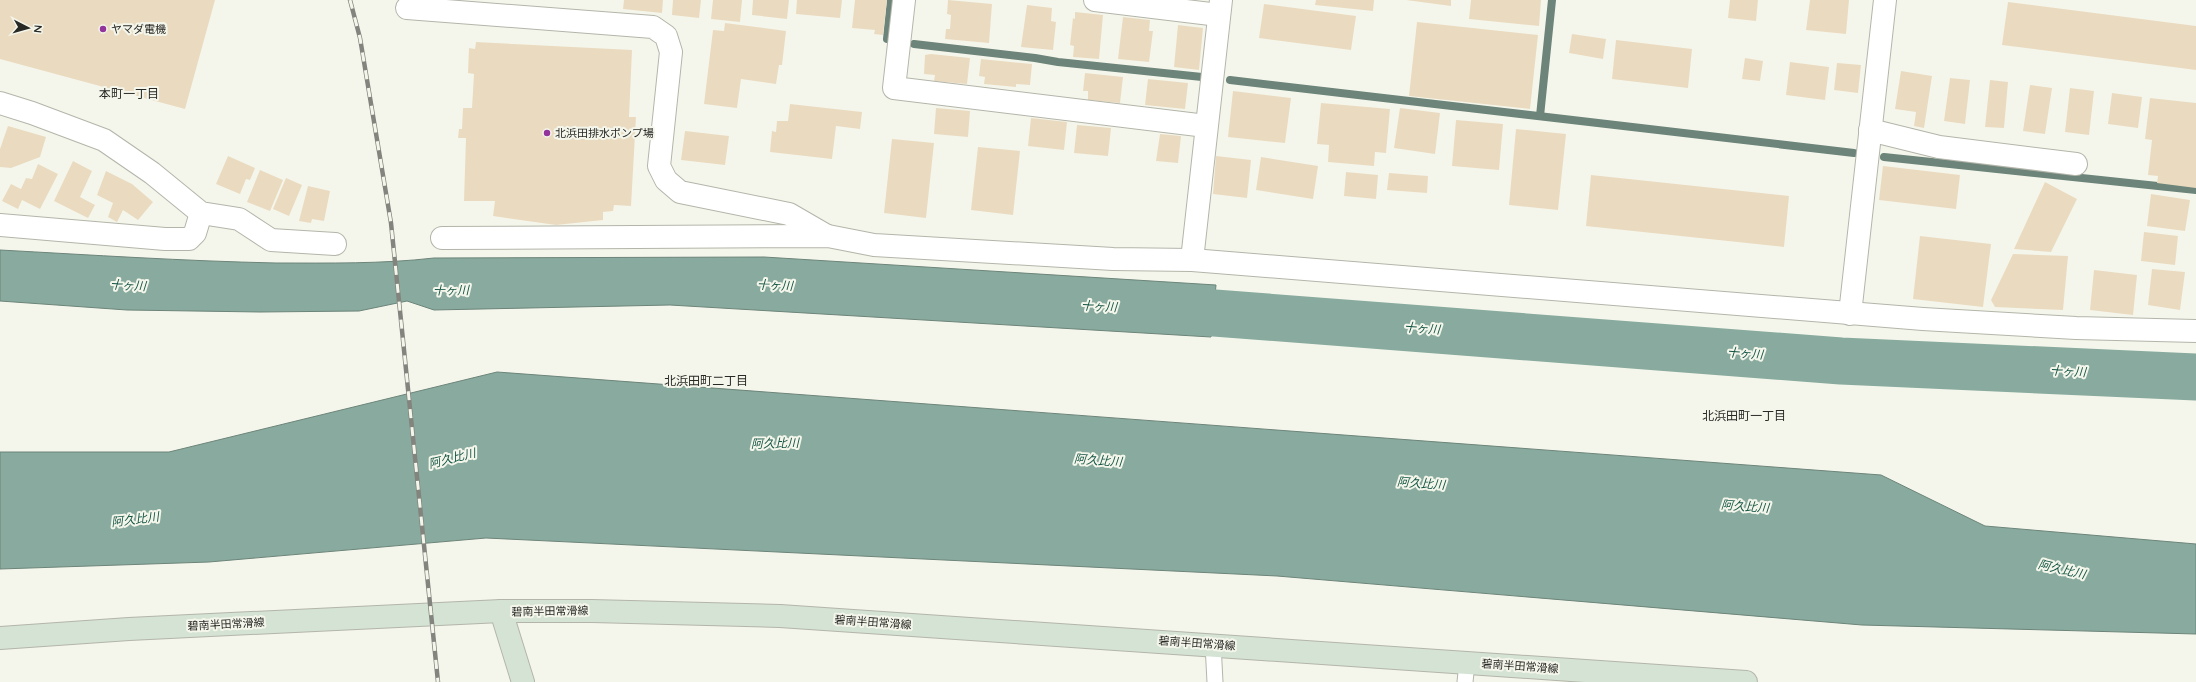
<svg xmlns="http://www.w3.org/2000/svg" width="2196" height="682" font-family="Quicksand,'Noto Sans JP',sans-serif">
	<rect width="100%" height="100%" fill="#f5f6eb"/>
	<g fill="#89ab9f" stroke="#6c847a">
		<path d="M0,250C92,255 184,261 276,263C329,263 382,264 434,258L764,257L1216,285L1211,337L670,305L434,310L407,301L359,311L260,312L127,310L0,301Z"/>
		<path d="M497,372L1881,475L1985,526L2196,544V634L1862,625L1277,576L486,538L209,562L0,569V452H169Z"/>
	</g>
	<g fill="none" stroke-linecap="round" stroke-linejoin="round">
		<g stroke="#6c847a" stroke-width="8">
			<path d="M887,39L891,0"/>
			<path d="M914,44L1035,58L1058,62L1202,77"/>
			<path d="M1230,80L1854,153"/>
			<path d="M1540,116L1552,0"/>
			<path d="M1884,157L2196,190"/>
		</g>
		<path stroke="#89ab9f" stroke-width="47" d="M1149,308L1841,361L2196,377"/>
	</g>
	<g fill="#eadbc0">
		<path d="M0,0H215L185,109L0,59Z"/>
		<path d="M624,0H663L662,13L623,9Z"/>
		<path d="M673,0H701L699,18L672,15Z"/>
		<path d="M713,0H742L740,22L711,19Z"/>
		<path d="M753,0H789L787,19L752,15Z"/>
		<path d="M797,0H842L840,18L796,14Z"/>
		<path d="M855,0H887L883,35L874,34L875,30L852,28Z"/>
		<path d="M948,0L992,4L989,43L945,39L946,29H950L951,15L947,14Z"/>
		<path d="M1316,0H1374L1373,11L1315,5Z"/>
		<path d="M1406,0H1451V6Z"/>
		<path d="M1471,0H1541L1539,26L1469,19Z"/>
		<path d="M1730,0H1758L1756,21L1728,18Z"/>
		<path d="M1810,0H1849L1846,34L1806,30Z"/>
		<path d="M2008,2L2196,26V70L2002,45Z"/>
		<path d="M1264,4L1356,16L1351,50L1259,38Z"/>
		<path d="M1027,5L1052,8L1051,21L1056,22L1053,50L1021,47Z"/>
		<path d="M1075,12L1103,15L1099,59L1073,57L1074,46L1070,45L1073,18L1075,19Z"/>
		<path d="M1123,17L1150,20L1149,31H1153L1149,62L1118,59Z"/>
		<path d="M1417,22L1538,35L1530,109L1409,96Z"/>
		<path d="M725,23L786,31L782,65H779L776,84L741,79L737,108L704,104L713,30L724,31Z"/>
		<path d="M1178,25L1203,28L1199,70L1174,67Z"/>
		<path d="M1572,34L1606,39L1603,59L1569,53Z"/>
		<path d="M1616,40L1692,49L1688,88L1612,79Z"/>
		<path d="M476,42L632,50L629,117H636L631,206L614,205L613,211L603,212V220L556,225L493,216L495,201H464L466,138H458L459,129H462L463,108H472L474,74L468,73L469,48L475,49Z"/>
		<path d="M931,54L970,58L967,84L934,81L935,75L924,74L925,55Z"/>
		<path d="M1745,58L1763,61L1760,81L1742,79Z"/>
		<path d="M981,59L1032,64L1030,85L1016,84V87L984,84L985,77L979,76Z"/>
		<path d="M1790,62L1829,67L1825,100L1786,95Z"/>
		<path d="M1837,63L1861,65L1858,93L1834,90Z"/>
		<path d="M1901,71L1932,76L1924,128L1914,126L1916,112L1895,109Z"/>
		<path d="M1085,73L1123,77L1120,103L1088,100V91H1083Z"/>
		<path d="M1950,78L1970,80L1965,124L1944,121Z"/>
		<path d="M1148,79L1188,83L1185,109L1145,105Z"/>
		<path d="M1990,80L2008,82L2004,128L1985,127Z"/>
		<path d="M2030,85L2052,88L2045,134L2023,131Z"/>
		<path d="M2070,88L2094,91L2089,135L2065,132Z"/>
		<path d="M1233,91L1291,98L1285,143L1228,137Z"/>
		<path d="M2112,93L2142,97L2138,128L2108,124Z"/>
		<path d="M2150,98L2196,103V188L2157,183L2158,176L2148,175L2152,140L2145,139Z"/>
		<path d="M1321,103L1390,109L1386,153L1375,152L1374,166L1328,162L1329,145L1317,144Z"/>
		<path d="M790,104L862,112L860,129L836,126L832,159L770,152L772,131L776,132L777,121H788Z"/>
		<path d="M936,108L970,111L968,137L934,134Z"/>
		<path d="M1400,108L1440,113L1435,154L1394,148Z"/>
		<path d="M1031,118L1067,122L1064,150L1028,146Z"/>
		<path d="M1456,120L1503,124L1499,170L1452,166Z"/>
		<path d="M1077,125L1111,128L1108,156L1074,153Z"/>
		<path d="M8,126L46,137L40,157L11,168L0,167V149Z"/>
		<path d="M1516,129L1566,134L1558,210L1509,205Z"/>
		<path d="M685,131L729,136L725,165L681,160Z"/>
		<path d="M1160,134L1181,136L1178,163L1156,161Z"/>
		<path d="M892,139L934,143L926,218L884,213Z"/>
		<path d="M978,147L1020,151L1013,215L971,210Z"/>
		<path d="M228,156L255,168L250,180L246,179L240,194L216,184Z"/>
		<path d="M1216,156L1251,160L1247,198L1213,194Z"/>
		<path d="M1261,157L1318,166L1313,199L1256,190Z"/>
		<path d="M73,161L92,171L80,197L95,205L88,218L54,201Z"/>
		<path d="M38,164L58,174L40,209L22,200L18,209L2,201L11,184L21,189L26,178L32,179Z"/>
		<path d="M1883,166L1960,175L1956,209L1879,200Z"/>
		<path d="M260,170L283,180L270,211L247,202Z"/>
		<path d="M106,171L132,184L153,202L138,220L123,210L117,222L108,217L113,203L97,195Z"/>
		<path d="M1346,172L1378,175L1376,199L1344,196Z"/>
		<path d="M1389,173L1428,176L1427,193L1387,190Z"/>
		<path d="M1591,175L1789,196L1784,247L1586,226Z"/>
		<path d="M286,178L302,185L289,216L273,209Z"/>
		<path d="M2045,182L2077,199L2051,252L2014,249Z"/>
		<path d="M308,186L330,191L324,221L312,219L311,223L299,221Z"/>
		<path d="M2151,194L2190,200L2185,231L2147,226Z"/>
		<path d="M2144,232L2178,236L2175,265L2141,261Z"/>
		<path d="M1920,236L1991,244L1983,307L1913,299Z"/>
		<path d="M2013,254L2068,256L2063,310L1995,307L1991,300Z"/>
		<path d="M2152,269L2185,272L2180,310L2148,305Z"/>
		<path d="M2094,270L2137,275L2133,315L2090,310Z"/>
	</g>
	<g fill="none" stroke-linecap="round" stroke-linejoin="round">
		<defs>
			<g id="lane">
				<path d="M1213,644L1215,682"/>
				<path d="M1465,682L1467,663"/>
			</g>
			<g id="street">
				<path d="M904,0L894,88L1206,126"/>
				<path d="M1095,0L1219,15"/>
				<path d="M407,8L653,27L666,36L671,52L659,166L666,180L680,192L789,214L827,236"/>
				<path d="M0,103L32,113L104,140L152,173L201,213L239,219L271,240L335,244"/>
				<path d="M1870,130L1939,147L2076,164"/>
				<path d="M0,225L165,239H189L195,233L201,213"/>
				<path d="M442,238L828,236L874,245L1113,259L1192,260L1923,319L2076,328L2196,331"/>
				<path d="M1192,260L1221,0"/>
				<path d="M1850,314L1885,0"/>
			</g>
			<g id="secondary">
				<path d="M501,611L523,682"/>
				<path d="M0,638L129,629L501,611H592L780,616L1746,682"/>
			</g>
		</defs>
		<use href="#lane" stroke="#b4b5aa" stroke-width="17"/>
		<use href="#street" stroke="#b4b5aa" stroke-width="24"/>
		<use href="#secondary" stroke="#b4b5aa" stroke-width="24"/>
		<use href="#lane" stroke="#fff" stroke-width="15"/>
		<use href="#street" stroke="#fff" stroke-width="22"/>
		<use href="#secondary" stroke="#d4e3d3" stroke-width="22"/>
		<defs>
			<path id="rail" d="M350,0L360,38L391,223L438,682"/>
		</defs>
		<use href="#rail" stroke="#83847d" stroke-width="4.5"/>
		<use href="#rail" stroke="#f5f6eb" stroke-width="3" stroke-dasharray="9" stroke-linecap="butt"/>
	</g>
	<g fill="#93349d" stroke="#f5f6eb" stroke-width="1.5">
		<circle cx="103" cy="29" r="4"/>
		<circle cx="547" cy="133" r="4"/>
	</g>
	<g text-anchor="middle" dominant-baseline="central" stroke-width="4" stroke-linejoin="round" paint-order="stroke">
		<g font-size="11" fill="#282925" stroke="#f5f6eb" text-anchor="start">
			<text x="111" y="29">ヤマダ電機</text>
			<text x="555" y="133">北浜田排水ポンプ場</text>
		</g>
		<g font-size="11" fill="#282925" stroke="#f5f6eb">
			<text transform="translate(550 611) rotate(-1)">碧南半田常滑線</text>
			<text transform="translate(873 622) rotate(4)">碧南半田常滑線</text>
			<text transform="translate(226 624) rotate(-3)">碧南半田常滑線</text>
			<text transform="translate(1197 643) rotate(4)">碧南半田常滑線</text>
			<text transform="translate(1520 666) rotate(4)">碧南半田常滑線</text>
		</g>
		<g font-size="12" fill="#282925" stroke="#f5f6eb">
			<text x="129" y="93">本町一丁目</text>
			<text x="706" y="380">北浜田町二丁目</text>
			<text x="1744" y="415">北浜田町一丁目</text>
		</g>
		<g font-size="12" font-style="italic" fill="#135545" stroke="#f5f6eb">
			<text transform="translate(128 285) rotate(3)">十ヶ川</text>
			<text transform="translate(775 285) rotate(2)">十ヶ川</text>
			<text transform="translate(451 290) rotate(-1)">十ヶ川</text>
			<text transform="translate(1099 306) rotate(3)">十ヶ川</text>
			<text transform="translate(1422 328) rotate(4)">十ヶ川</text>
			<text transform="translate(1745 353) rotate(4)">十ヶ川</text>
			<text transform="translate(2068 371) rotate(3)">十ヶ川</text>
			<text transform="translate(775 443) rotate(-1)">阿久比川</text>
			<text transform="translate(452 458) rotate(-14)">阿久比川</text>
			<text transform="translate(1098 460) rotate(4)">阿久比川</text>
			<text transform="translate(1421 483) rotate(4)">阿久比川</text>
			<text transform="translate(1745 506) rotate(4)">阿久比川</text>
			<text transform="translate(135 519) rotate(-7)">阿久比川</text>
			<text transform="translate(2062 569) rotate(13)">阿久比川</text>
		</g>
	</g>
	<g transform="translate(28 28) rotate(96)" stroke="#f5f6eb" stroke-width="3" paint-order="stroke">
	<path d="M0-3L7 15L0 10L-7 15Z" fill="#282925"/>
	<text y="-6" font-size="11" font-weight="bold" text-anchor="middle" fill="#282925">N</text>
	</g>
</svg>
